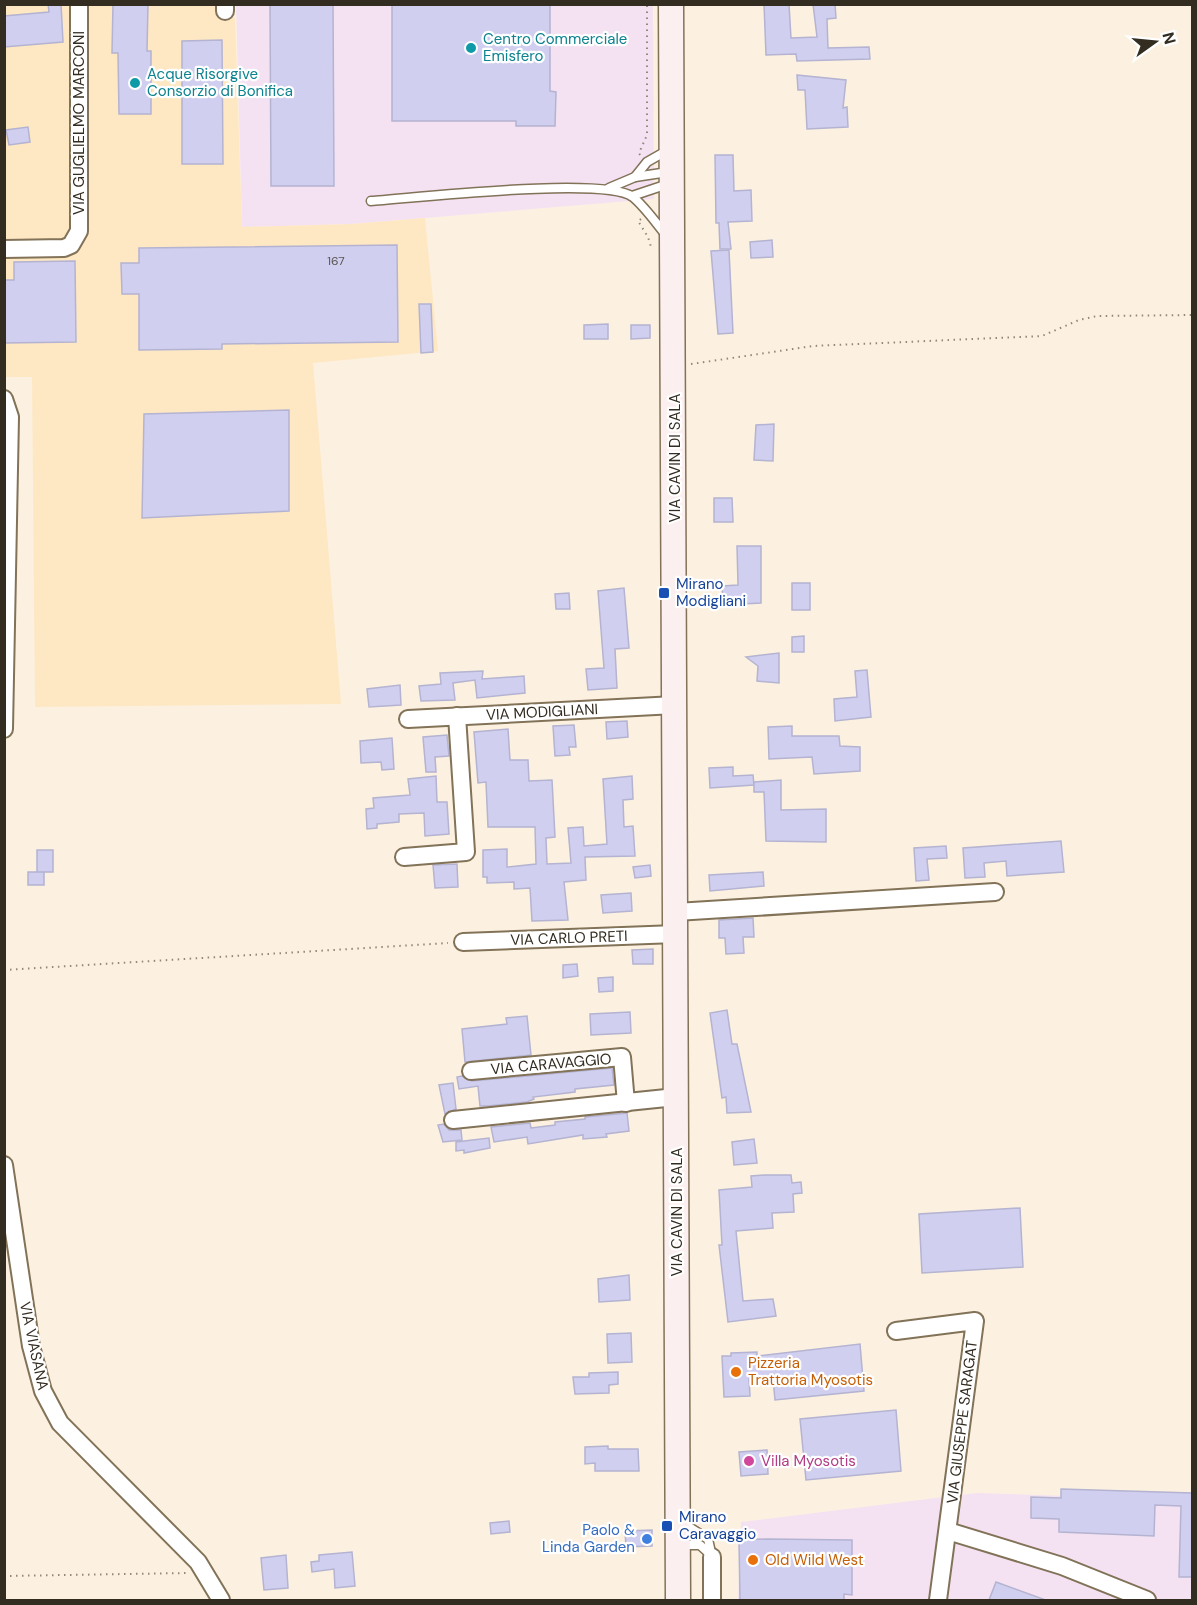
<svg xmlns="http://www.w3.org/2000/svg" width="1197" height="1605" font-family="'DM Sans',sans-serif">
	<rect width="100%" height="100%" fill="#fcf1e0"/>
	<g fill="#f4e2f2">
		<path d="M236,5H653L654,199L352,224L242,227Z"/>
		<path d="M976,1493L1192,1500V1600H738L741,1522Z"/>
	</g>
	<path fill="#fee7c3" d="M4,5H217L218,15L235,18L242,227L352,224L425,218L438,351L313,363L341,704L35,707L32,377H4Z"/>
	<g fill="#d1cfef" stroke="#b4b3d1" stroke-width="1.5">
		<path d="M48,4H61L63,42L4,47V16L49,12Z"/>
		<path d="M113,4H148L147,51H151V114H119L118,53H112Z"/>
		<path d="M270,4H333L334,186H271Z"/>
		<path d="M392,4H550V91L556,92L555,126H516V121H392Z"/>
		<path d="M764,4H789L791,38L817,37L813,4H835L836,18L827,19L828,48L869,47L870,59L797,61L796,54L766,55Z"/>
		<path d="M222,40L223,164H182V41Z"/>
		<path d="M797,75L846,80L843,108L847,107L848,127L807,129L805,90H798Z"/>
		<path d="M28,127L30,142L9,145L6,130Z"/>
		<path d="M715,155H733L734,191L751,190L752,221L728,222L731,249H720L719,223H716Z"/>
		<path d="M772,240L773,257L751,258L750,242Z"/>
		<path d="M397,245L398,342L222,344V349L139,350V294H122L121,263H139V248Z"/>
		<path d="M729,250L733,333L718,334L711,251Z"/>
		<path d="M75,261L76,342L4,343V280H14V262Z"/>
		<path d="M419,304H431L433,352L421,353Z"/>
		<path d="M608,324V339H584V325Z"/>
		<path d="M631,325H650V338L631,339Z"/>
		<path d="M289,410V511L142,518L144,414Z"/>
		<path d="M774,424L773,461L754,460L756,425Z"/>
		<path d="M714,498H732L733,522H714Z"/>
		<path d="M737,546H761V603L723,605L722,586L738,585Z"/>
		<rect x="792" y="583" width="18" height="27"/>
		<path d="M624,588L629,648L615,649L617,688L588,690L586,669L604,668L598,591Z"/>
		<path d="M569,593L570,609H556L555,594Z"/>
		<path d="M804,636V652H792V637Z"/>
		<path d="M779,653V683L757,681L758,666L746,657Z"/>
		<path d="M867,670L871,717L835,721L834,699L857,697L855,671Z"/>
		<path d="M483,671L482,679L524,676L525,693L477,698L475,680L453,683L455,700L421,701L419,686L441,684L440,673Z"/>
		<path d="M400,685L401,705L369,707L367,689Z"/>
		<path d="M627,721L628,737L607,739L606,722Z"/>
		<path d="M574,725L576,747H569L570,755L555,756L553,726Z"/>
		<path d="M792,726V736H839L840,746L860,747V771L814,774L812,757L769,759L768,727Z"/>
		<path d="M508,729L510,760H528L529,781L552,780L555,837L546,838L547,864L571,863L568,828L583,827L584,846L607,844L603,779L632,776L633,799L623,800L624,827L633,826L635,856L585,857L586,880L564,882L568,920L532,921L530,888L514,889V882L487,883V877H483V850L507,849V867L536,864L535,827H488L486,782L478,783L474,732Z"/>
		<path d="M447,735L449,756L435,757L436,772H426L423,737Z"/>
		<path d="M392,738L394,769L382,770L381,762L361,763L360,741Z"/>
		<path d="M733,767V776L753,775L754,785L710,788L709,768Z"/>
		<path d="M436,776L437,802H447L449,834L425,836L424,813L399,814V822L377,824V828L367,829L366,809L374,808L373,798L410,795L408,779Z"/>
		<path d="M781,780V810L826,809V842L766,841L764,792H754V782Z"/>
		<path d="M1061,841L1064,872L1007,876L1006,861L984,863L985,877L965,878L963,848Z"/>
		<path d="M946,846L947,858L927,859L929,880L916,881L914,848Z"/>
		<path d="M37,850H53V872H44V885H28V872H44H37Z"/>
		<path d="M457,864L458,887L435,888L433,865Z"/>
		<path d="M650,865L651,876L635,878L633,867Z"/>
		<path d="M763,872L764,886L710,891L709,875Z"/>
		<path d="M631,893L632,911L603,913L601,895Z"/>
		<path d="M753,918L754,937H743L744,953L726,954L725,938H719V920Z"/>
		<path d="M653,949V964H633L632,950Z"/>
		<path d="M577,964L578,976L563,978V965Z"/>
		<path d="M613,977V991L599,992L598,978Z"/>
		<path d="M727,1010L732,1044H737L751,1112L727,1113L726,1097L722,1098L710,1013Z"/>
		<path d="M630,1012L631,1033L591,1035L590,1014Z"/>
		<path d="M527,1016L531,1055L465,1062L462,1029L507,1024L506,1018Z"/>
		<path d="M612,1068L614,1085L575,1089V1092L533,1097L534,1099L527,1102L488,1106H480L478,1086L459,1089L457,1077L462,1076L472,1081Z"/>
		<path d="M453,1083L456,1109L445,1114L439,1085Z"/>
		<path d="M627,1113L629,1131L606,1134L607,1137L583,1139V1135L528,1144L527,1137L494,1142L491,1127L530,1123L531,1128L555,1125V1122L585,1119V1117Z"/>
		<path d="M444,1124L449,1130H461L462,1140L443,1142L438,1125Z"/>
		<path d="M489,1138L490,1148L464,1153V1150L456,1151V1142Z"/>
		<path d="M754,1139L757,1163L734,1165L732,1142Z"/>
		<path d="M764,1175H791L792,1183L801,1182L802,1193L793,1194L794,1212L772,1213L773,1228L736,1231L743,1301L773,1299L776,1316L728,1322L719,1245H722L719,1190L752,1187L751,1176Z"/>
		<path d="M1020,1208L1023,1267L922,1273L919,1214Z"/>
		<path d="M629,1275L630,1300L599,1302L598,1279Z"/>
		<path d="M631,1333L632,1362L608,1363L607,1334Z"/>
		<path d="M860,1344L864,1391L775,1400L773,1379H749L750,1396L724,1397L722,1356H731V1353L757,1352V1356Z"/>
		<path d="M618,1372V1384L609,1385V1393L575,1394L573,1377H589V1373Z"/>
		<path d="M896,1410L901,1471L806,1480L800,1419Z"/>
		<path d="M608,1446V1449H638L639,1471H595V1463L585,1464V1447Z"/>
		<path d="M767,1450L768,1474L741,1476L739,1452Z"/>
		<path d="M1061,1489L1192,1493V1577H1179L1181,1506L1155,1505L1154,1536L1059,1532V1519L1031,1518V1497L1061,1498Z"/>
		<path d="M509,1521L510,1532L491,1534L490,1523Z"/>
		<path d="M652,1530V1546L626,1547L625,1531Z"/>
		<path d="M767,1539L852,1540V1595L844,1594V1600H740L739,1540Z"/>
		<path d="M352,1552L355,1586L335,1588L334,1569L312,1572L311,1562L319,1561V1555Z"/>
		<path d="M286,1555L288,1588L264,1590L261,1558Z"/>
		<path d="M996,1582L1043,1599L1042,1600H989Z"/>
	</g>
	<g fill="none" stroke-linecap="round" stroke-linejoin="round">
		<defs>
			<g id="lane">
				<path d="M635,177L668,172"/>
				<path d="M609,188L635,177L647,162L668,150"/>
				<path d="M632,196L668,184"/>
				<path d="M371,201C415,198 605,176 633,197C645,207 656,223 666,235"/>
				<path d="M681,1522L708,1539L712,1557"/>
				<path d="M680,1549L687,1545H700L712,1556"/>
			</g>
			<g id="street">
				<path d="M225,4V11"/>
				<path d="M4,249L64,248L71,245L79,231V4"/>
				<path d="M4,399L10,417L4,729"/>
				<path d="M408,719L675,705"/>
				<path d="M404,857L466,852L457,716"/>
				<path d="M676,912L995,892"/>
				<path d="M463,942L676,934"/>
				<path d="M471,1071L622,1057L626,1103"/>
				<path d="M453,1120L676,1097"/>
				<path d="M4,1165L31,1346L43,1391L60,1423L198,1562L221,1600"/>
				<path d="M896,1331L975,1321L938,1600"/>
				<path d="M948,1531L1062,1566L1147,1600"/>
				<path d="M712,1557V1600"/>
			</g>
			<path id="secondary" d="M671,4L678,1600"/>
		</defs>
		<use href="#lane" stroke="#827258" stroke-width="11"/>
		<use href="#street" stroke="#827258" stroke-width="20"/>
		<use href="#secondary" stroke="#827258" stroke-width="27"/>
		<g stroke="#91887a" stroke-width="2" stroke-dasharray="1.5 4.5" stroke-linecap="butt">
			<path d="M640,155L639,153L647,135V4"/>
			<path d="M641,219L638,221L648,237L652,250"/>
			<path d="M691,364L813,346L1042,336L1079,320L1097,316L1192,315"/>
			<path d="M4,970L448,943"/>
			<path d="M4,1576L188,1573"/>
		</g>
		<use href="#lane" stroke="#fff" stroke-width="8"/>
		<use href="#street" stroke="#fff" stroke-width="16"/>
		<use href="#secondary" stroke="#fcefef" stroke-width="24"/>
	</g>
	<g fill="#0f9aa8" stroke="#fff" stroke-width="2">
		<circle cx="471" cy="48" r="6"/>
		<circle cx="135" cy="83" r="6"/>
	</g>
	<g fill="#1a4fb4" stroke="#fff" stroke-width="2">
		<rect x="658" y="587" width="12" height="12" rx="3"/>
		<rect x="661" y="1520" width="12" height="12" rx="3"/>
	</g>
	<g fill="#e8710a" stroke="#fff" stroke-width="2">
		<circle cx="736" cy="1372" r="6"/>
		<circle cx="753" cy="1560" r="6"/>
	</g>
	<circle fill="#d1479c" stroke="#fff" stroke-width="2" cx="749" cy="1461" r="6"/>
	<circle fill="#3f7fe0" stroke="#fff" stroke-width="2" cx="647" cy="1539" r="6"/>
	<g text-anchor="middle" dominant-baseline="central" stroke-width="4.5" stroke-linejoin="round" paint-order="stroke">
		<g font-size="12" fill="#5a5554">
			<text x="336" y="261">167</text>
		</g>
		<g font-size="15" fill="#0d838f" stroke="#fff" text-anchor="start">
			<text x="483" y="39">Centro Commerciale<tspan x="483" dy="17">Emisfero</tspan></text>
			<text x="147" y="74">Acque Risorgive<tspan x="147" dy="17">Consorzio di Bonifica</tspan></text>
		</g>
		<g font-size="15" fill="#332c21" stroke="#fff">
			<text transform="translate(79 123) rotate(-90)">VIA GUGLIELMO MARCONI</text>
			<text transform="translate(675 458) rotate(-90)">VIA CAVIN DI SALA</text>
			<text transform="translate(542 712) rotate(-3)">VIA MODIGLIANI</text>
			<text transform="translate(569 938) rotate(-2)">VIA CARLO PRETI</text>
			<text transform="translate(551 1064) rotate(-5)">VIA CARAVAGGIO</text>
			<text transform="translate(677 1212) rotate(-90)">VIA CAVIN DI SALA</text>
			<text transform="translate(34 1346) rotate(78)">VIA VIASANA</text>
			<text transform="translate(962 1422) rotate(-83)">VIA GIUSEPPE SARAGAT</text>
		</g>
		<g font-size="15" fill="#164399" stroke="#fff" text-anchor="start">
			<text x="676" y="584">Mirano<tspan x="676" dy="17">Modigliani</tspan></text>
			<text x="679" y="1517">Mirano<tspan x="679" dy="17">Caravaggio</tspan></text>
		</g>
		<g font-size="15" fill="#c56008" stroke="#fff" text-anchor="start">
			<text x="748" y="1363">Pizzeria<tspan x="748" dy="17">Trattoria Myosotis</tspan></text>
			<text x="765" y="1560">Old Wild West</text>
		</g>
		<g font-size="15" fill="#b23c85" stroke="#fff" text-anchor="start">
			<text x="761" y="1461">Villa Myosotis</text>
		</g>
		<g font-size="15" fill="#366cbe" stroke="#fff" text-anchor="end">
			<text x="635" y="1530">Paolo &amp;<tspan x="635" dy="17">Linda Garden</tspan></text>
		</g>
	</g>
	<rect width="1197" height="1605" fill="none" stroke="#332c21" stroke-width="12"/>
	<g transform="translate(1155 42) rotate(75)" stroke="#ffffff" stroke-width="4.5" paint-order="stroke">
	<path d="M0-4.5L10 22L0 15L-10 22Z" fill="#332c21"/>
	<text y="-9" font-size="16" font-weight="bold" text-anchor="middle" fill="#332c21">N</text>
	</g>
</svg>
